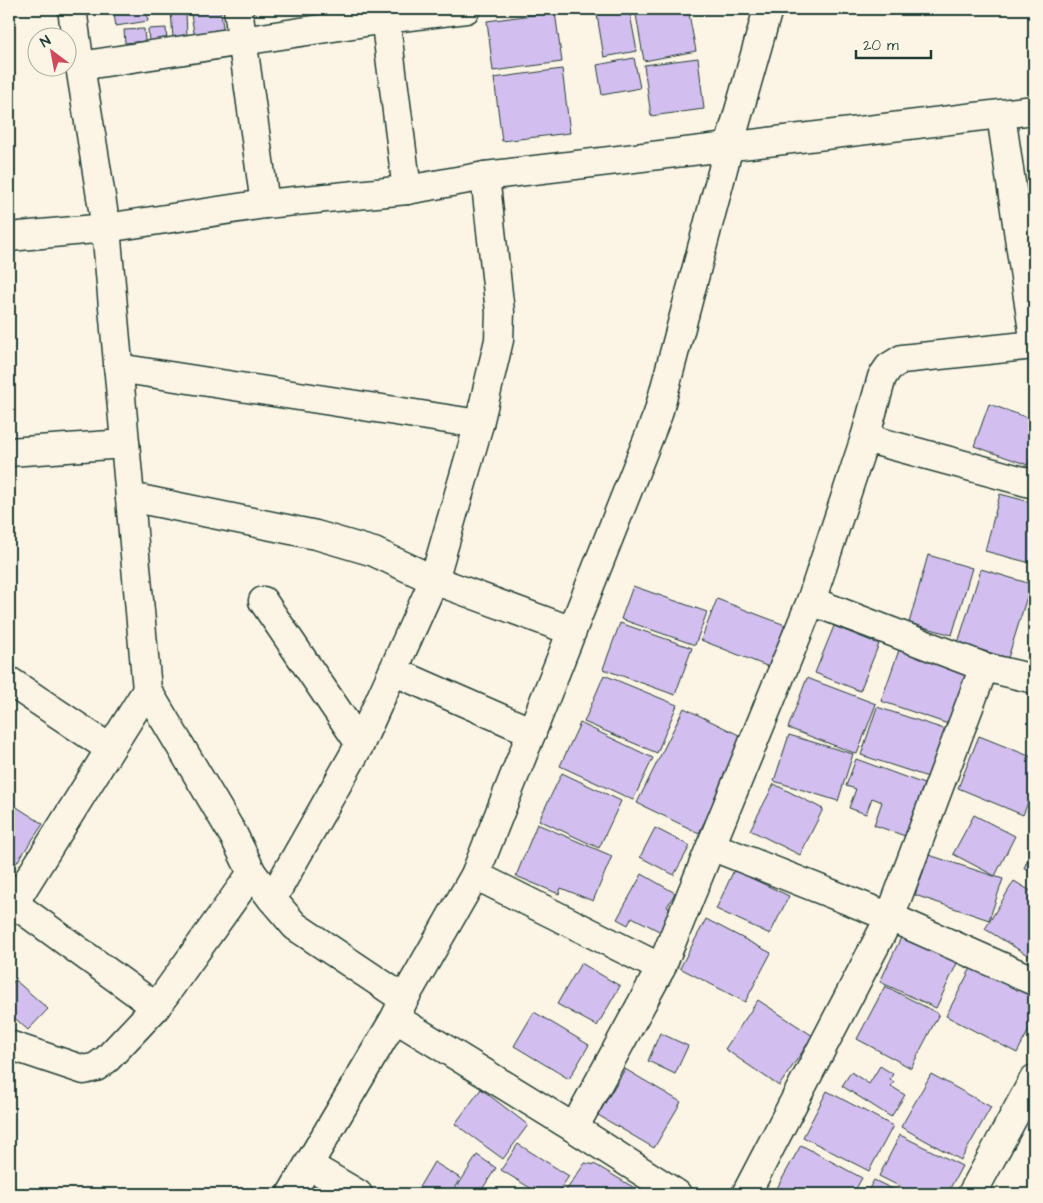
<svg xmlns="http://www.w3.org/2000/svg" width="1043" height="1203" font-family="'Architects Daughter',sans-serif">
	<rect width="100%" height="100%" fill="#fcf5e5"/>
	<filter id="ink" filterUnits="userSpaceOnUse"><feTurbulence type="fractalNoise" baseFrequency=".02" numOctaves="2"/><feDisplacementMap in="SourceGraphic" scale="10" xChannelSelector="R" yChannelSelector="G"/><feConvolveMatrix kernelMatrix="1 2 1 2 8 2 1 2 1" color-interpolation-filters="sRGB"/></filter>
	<g filter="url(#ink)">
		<g fill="#d3bfef" stroke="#1f3d34">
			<path d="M113,9H146L148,21L116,26Z"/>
			<path d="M190,9H220L224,33L195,38Z"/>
			<path d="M596,9H629L637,51L604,57Z"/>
			<path d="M635,9H688L696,51L644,61Z"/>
			<path d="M186,11L187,37L173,38L171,12Z"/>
			<path d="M555,12L562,62L493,71L487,21Z"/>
			<path d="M166,28L167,42L149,43L148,29Z"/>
			<path d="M144,29L145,41L125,43L124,30Z"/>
			<path d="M634,58L640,88L602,95L597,65Z"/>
			<path d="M698,58L704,109L651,116L644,65Z"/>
			<path d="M562,69L570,133L502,141L494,78Z"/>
			<path d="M989,404L1034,420V445L1028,465L974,446Z"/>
			<path d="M1000,494L1034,503V564L985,551Z"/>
			<path d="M928,555L972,568L952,635L909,623Z"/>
			<path d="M981,569L1031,584L1008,658L958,643Z"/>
			<path d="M633,586L707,612L695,645L621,619Z"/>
			<path d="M717,599L785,625L769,667L701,640Z"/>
			<path d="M620,623L692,648L675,695L603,669Z"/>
			<path d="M834,626L879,644L860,691L815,673Z"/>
			<path d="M899,650L972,674L954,726L881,701Z"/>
			<path d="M604,675L677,705L657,753L584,722Z"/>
			<path d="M807,678L876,704L857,754L788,728Z"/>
			<path d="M877,707L947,730L931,778L861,755Z"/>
			<path d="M684,708L745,738L699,833L637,803Z"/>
			<path d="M580,723L653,758L633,800L560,766Z"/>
			<path d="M789,735L853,754L838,801L774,781Z"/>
			<path d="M979,736L1034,758V788L1023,815L958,788Z"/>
			<path d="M856,759L924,784L905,836L874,825L882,802L872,798L866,814L849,808L856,789L846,786Z"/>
			<path d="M562,773L621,801L599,848L539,820Z"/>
			<path d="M774,784L823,809L800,855L750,830Z"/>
			<path d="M9,802L43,824L9,874Z"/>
			<path d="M974,815L1015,836L995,876L953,854Z"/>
			<path d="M537,824L612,856L593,901L561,888L559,894L516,876Z"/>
			<path d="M655,828L690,846L674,875L640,857Z"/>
			<path d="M1034,845V873L1024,868Z"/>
			<path d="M929,855L1003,879L989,920L915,895Z"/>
			<path d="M734,870L789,896L770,934L716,909Z"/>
			<path d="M642,874L675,893L667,907L672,910L661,932L632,917L628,925L617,919Z"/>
			<path d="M1014,881L1034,893V959L985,929Z"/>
			<path d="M706,919L771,953L745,1002L680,968Z"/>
			<path d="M903,933L959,959L936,1008L880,982Z"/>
			<path d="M581,963L620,986L597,1026L557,1004Z"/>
			<path d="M973,964L1034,996V1020L1017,1053L946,1016Z"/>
			<path d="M15,980L48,1009L28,1030L9,1013V987Z"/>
			<path d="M885,986L939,1014L911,1068L857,1039Z"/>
			<path d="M758,1000L813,1036L779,1086L725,1049Z"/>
			<path d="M534,1012L589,1045L569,1079L514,1046Z"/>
			<path d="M660,1033L688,1046L675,1074L648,1061Z"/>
			<path d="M880,1066L893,1074L890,1079L894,1082L891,1086L905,1095L891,1117L842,1086L851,1072L869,1084Z"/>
			<path d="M625,1069L681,1102L654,1148L598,1115Z"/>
			<path d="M931,1074L991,1107L961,1160L901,1127Z"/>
			<path d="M481,1089L528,1125L503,1159L455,1124Z"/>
			<path d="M827,1091L893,1126L869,1171L803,1137Z"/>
			<path d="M900,1135L962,1166L947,1194H915L879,1176Z"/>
			<path d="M518,1144L569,1176L557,1194H540L501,1170Z"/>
			<path d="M801,1145L862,1178L853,1194H789L777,1188Z"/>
			<path d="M477,1155L496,1168L479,1194H453Z"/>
			<path d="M434,1162L460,1178L451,1194H426L418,1189Z"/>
			<path d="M585,1163L596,1165L643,1193L568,1194L565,1192Z"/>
			<path d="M874,1180L903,1194H866Z"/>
		</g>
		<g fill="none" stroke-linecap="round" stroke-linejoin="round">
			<defs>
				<g id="minor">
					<path d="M72,9L80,66L106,228L147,690L234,836L252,873L272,899L295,926L404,999"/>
					<path d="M238,9L265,204"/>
					<path d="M384,9L407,190"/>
					<path d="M80,66L385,19L466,9"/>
					<path d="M1001,115L1034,338"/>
					<path d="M9,237L106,228L265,204L407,190L485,176L1034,110"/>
					<path d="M118,368L479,424"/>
					<path d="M865,438L1034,484"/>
					<path d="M9,452L125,444"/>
					<path d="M130,497L316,535L374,552L434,580L572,631"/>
					<path d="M263,601L360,744"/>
					<path d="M811,601L984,667L1034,679"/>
					<path d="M393,671L532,732"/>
					<path d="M9,681L109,748"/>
					<path d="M711,846L890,917L1034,981"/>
					<path d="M475,875L661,968"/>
					<path d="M272,899L360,744L434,580L479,424L499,340L500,312L485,176"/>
					<path d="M9,900L156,1007"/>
					<path d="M9,911L147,690"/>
					<path d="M395,1018L574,1128L677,1194"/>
					<path d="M9,1045L84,1070L96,1067L107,1059L156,1007L252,873"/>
					<path d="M574,1128L661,968L811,601L865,438L882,377L889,367L902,359L1034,345"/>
					<path d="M309,1165L358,1194"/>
					<path d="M291,1194L395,1018L404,999L475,875L658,414L729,146L768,9"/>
					<path d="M746,1194L890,917L984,667"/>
					<path d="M972,1194L1034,1079"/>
				</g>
			</defs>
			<use href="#minor" stroke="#1f3d34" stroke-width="31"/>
			<use href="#minor" stroke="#fcf5e5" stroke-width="28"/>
		</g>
	</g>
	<rect width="1043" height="1203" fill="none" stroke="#fcf5e5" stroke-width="30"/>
	<rect x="15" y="15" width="1013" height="1173" fill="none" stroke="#1f3d34" stroke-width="2" filter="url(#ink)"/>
	<g transform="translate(52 52) rotate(328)"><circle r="24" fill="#fcf5e5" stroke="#a4ab9e"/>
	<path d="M0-4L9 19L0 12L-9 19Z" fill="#d1495b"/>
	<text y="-8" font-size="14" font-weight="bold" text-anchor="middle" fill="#1f3d34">N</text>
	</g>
	<path d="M856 50v8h75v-8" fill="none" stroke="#1f3d34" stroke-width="2.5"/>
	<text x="863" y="50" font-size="15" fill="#1f3d34" stroke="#fcf5e5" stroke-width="4" paint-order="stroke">20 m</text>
</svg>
